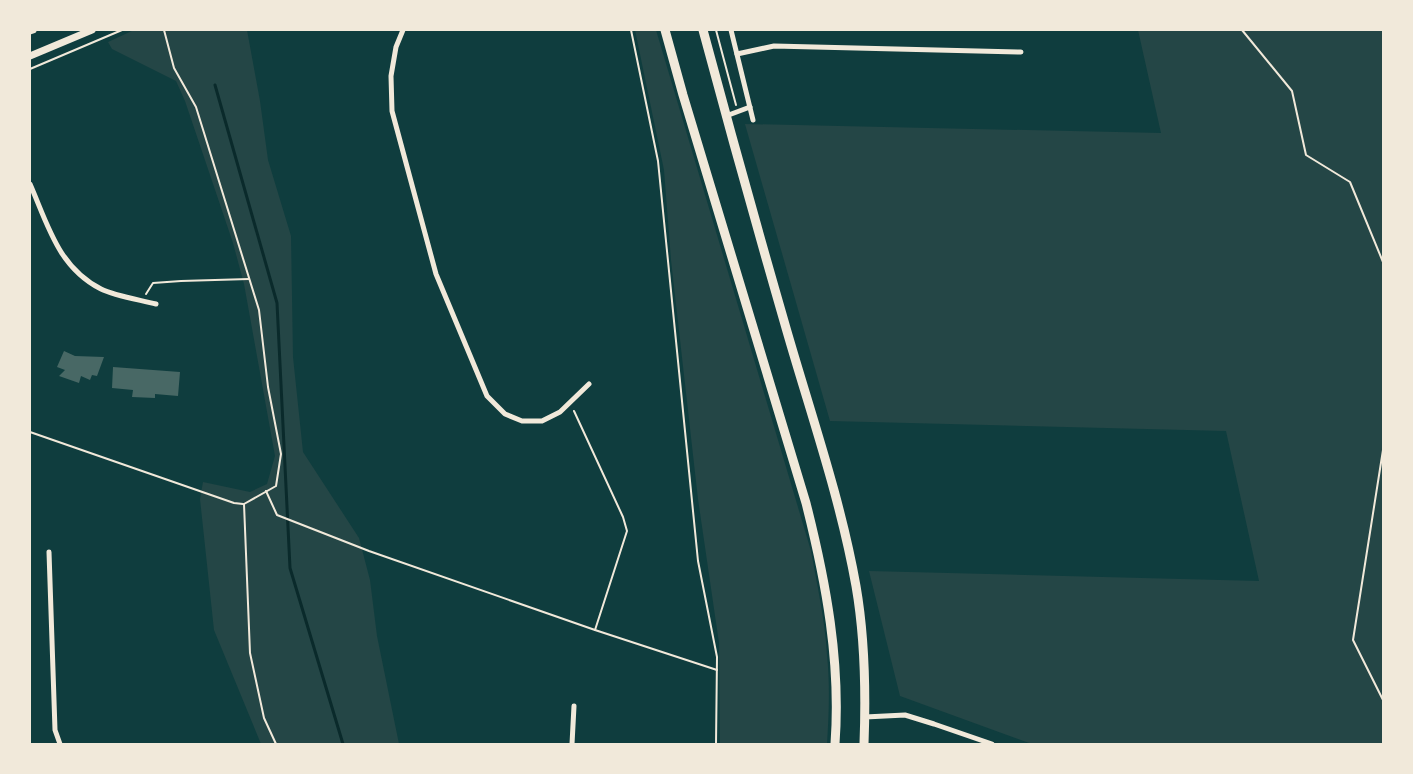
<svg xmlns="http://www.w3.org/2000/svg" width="1413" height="774" font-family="Merriweather,serif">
	<rect width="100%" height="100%" fill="#0f3d3e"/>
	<g fill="#244646">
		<path d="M134,30H247L260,101L268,160L291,236L293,357L303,452L359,538L370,580L377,636L399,744H261L214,630L200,499L203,482L250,492L267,484L275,456L244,284L233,243L185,101L176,81L112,49L108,42Z"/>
		<path d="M635,30H656L811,551C817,585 825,620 827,655C830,684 829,714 827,744H720L719,643L698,499L671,260L664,170Z"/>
		<path d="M1138,30H1383V744H1032L900,696L869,571L1259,581L1226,431L830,421L745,124L1161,133Z"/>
	</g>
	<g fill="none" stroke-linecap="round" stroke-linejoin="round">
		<path stroke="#0a2a2b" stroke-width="3" d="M215,85L277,303L290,568L343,744"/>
	</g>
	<g fill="#486865">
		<path d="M64,351L75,356L104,357L97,376L92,375L90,380L81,376L79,383L59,376L65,370L57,367Z"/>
		<path d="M113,367L180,372L178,396L155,394V398L132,397L133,390L112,388Z"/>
	</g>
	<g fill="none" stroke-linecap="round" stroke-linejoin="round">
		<g stroke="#f1e9da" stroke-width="2">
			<path d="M164,30L174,68L196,107L259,310L268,387L281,454L276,486L244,504L250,653L264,718L276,744"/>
			<path d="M631,30L658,161L698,561L717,657L716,744"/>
			<path d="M716,30L736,105"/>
			<path d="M1242,30L1292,91L1306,155L1350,182L1383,262"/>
			<path d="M30,69L122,30"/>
			<path d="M146,294L153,283L181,281L249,279"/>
			<path d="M30,432L234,503L243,504"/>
			<path d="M1383,450L1353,640L1383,700"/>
			<path d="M266,491L277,515L369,551L595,630L627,531L623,517L574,411"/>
			<path d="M595,630L717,670"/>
		</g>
		<g stroke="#f1e9da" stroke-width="5">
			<path d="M403,30L396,47L391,76L392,111L436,274L487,396L505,414L522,421H542L560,412L589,384"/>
			<path d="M731,30L753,120"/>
			<path d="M737,54L774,46L1021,52"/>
			<path d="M726,116L750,107"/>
			<path d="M30,184C48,225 58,267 101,289C115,296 141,300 156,304"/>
			<path d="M49,552L55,730L60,744"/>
			<path d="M865,717L905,715L934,724L992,744"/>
			<path d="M572,744L574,706"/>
		</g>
		<g stroke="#f1e9da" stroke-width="7">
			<path d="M30,31L33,30"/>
			<path d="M30,56L92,30"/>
		</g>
		<g stroke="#f1e9da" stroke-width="9">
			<path d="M665,30L683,95L806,503C826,582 841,662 835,744"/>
			<path d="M703,30C729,127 756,224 784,321C809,409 840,496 856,586C865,638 866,691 864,744"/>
		</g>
	</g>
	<rect width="1413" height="774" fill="none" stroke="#f1e9da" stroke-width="62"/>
</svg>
